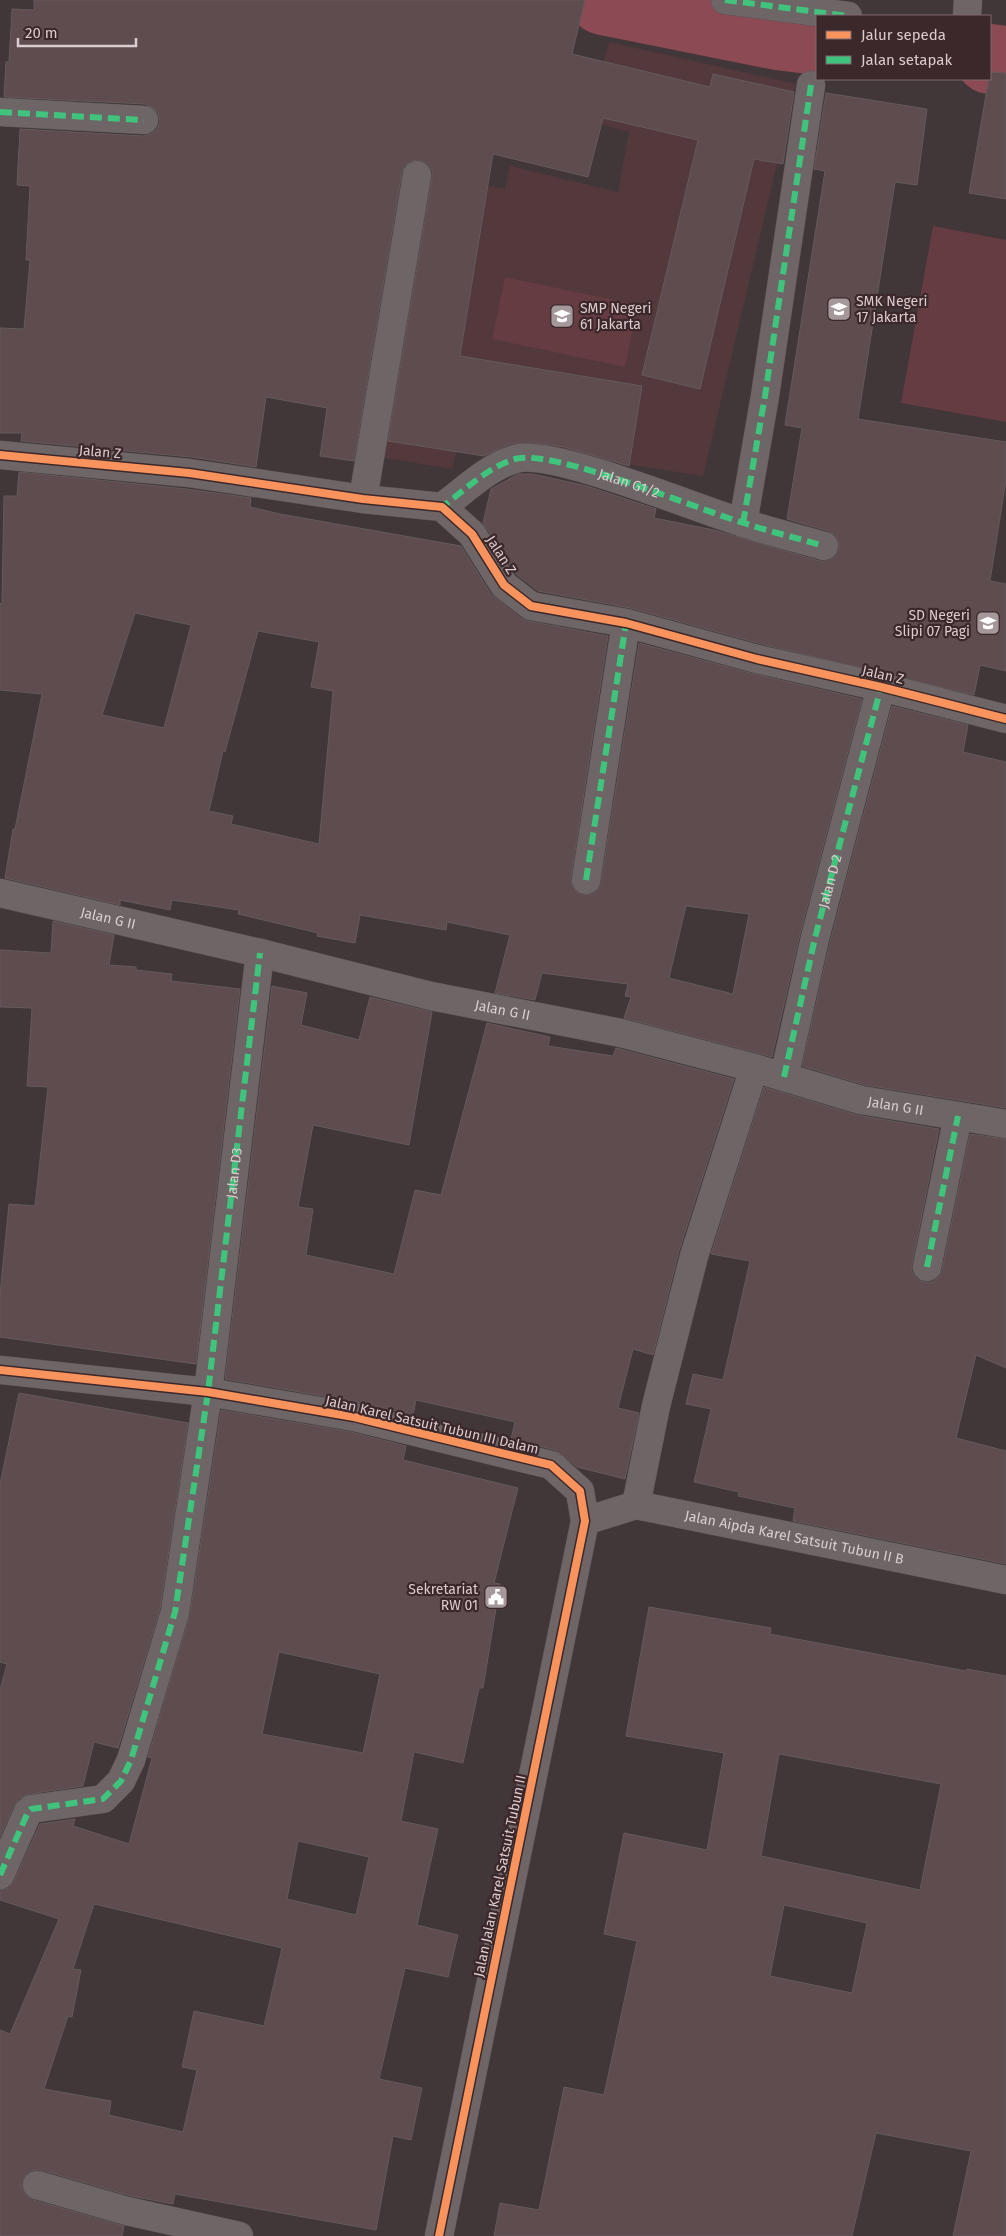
<svg xmlns="http://www.w3.org/2000/svg" width="1006" height="2236" font-family="'Fira Sans',sans-serif">
	<rect width="100%" height="100%" fill="#413638"/>
	<path fill="#53393b" d="M609,42L796,84L703,476L460,439L452,469L361,454L407,171L505,189L510,166L618,192L629,132L588,121Z"/>
	<g fill="#653c42">
		<path d="M933,226L1006,240V422L901,403Z"/>
		<path d="M505,277L638,305L625,367L492,339Z"/>
	</g>
	<g fill="none" stroke-linecap="round" stroke-linejoin="round">
		<g stroke="#8c4a54" stroke-width="70">
			<path d="M603,0L778,35L817,40"/>
			<path d="M990,59L1006,61"/>
		</g>
	</g>
	<g fill="#5e4c4f" stroke="#645a5c" fill-rule="evenodd">
		<path d="M34,0H585L572,54L710,87L713,74L794,92L783,164L754,159L700,389L642,375L698,140L603,118L588,177L493,154L460,356L642,386L629,466L564,447L536,443L510,444L484,456L388,441L432,178V170L427,163L419,160L411,161L405,165L402,172L354,461L320,456L327,408L266,397L256,467L191,457L21,441L22,433H0V328L24,329L30,260H26L30,186L17,185L20,129L143,136L151,134L157,129L160,121L158,113L152,107L145,104L4,97L6,62H9L12,9L34,10Z"/>
		<path d="M990,72L1006,73V199L969,193Z"/>
		<path d="M826,93L927,109L917,185L895,182L858,419L1006,442V480L990,581L1006,584V671L980,665L974,695L761,644L630,608L538,591L516,574L483,523L491,489L518,474H533L587,486L656,509L654,518L714,530L820,561H828L835,557L839,550V543L835,535L828,531L787,519L802,428L785,425L825,171L814,169Z"/>
		<path d="M19,472L187,489L251,498L250,507L280,514L461,546L491,594L521,618L528,621L608,636L571,878L572,886L577,892L583,895L592,894L598,889L601,882L639,643L754,674L862,699L800,934L772,1057L624,1018L631,997L625,996L628,984L542,973L535,1000L495,993L510,935L447,922L446,930L360,915L355,943L317,936L318,933L238,914L239,910L172,900L170,910L120,900V905L5,878L13,829H15L42,694L0,690V603L2,604L4,496H17ZM135,613L191,625L164,728L102,715ZM258,631L319,642L311,687L333,691L319,844L231,824L233,816L209,811L223,751L225,752ZM686,906L749,914L733,994L669,978Z"/>
		<path d="M892,706L968,725L963,752L1006,762V1108L865,1085L802,1066L830,942Z"/>
		<path d="M53,921L114,935L109,965L136,967V970L172,974L171,981L240,989L196,1364L0,1337V1294L9,1204L35,1206L48,1087L27,1086L32,1008L0,1007V950L51,953Z"/>
		<path d="M272,986L307,993L301,1025L359,1040L370,997L432,1012L409,1145L313,1125L298,1207L313,1209L306,1255L394,1274L415,1190L441,1195L487,1023L550,1037L548,1046L613,1056L616,1048L734,1079L679,1251L653,1355L633,1349L618,1408L639,1413L625,1479L577,1467L555,1450L511,1439L515,1422L416,1400L413,1415L357,1402L225,1379Z"/>
		<path d="M764,1087L857,1115L939,1129L912,1264V1272L917,1279L923,1282H932L939,1277L942,1270L970,1134L1006,1139V1368L976,1355L956,1438L1006,1451V1564L793,1521L795,1508L738,1496L739,1492L694,1482L711,1409L686,1404L693,1374L723,1380L750,1261L711,1254Z"/>
		<path d="M19,1393L188,1423L160,1609L118,1748L94,1742L83,1786L29,1794L20,1798L14,1806L0,1837V1690L7,1664L0,1662V1484Z"/>
		<path d="M221,1410L351,1432L406,1446L403,1460L518,1488L494,1583L500,1584L483,1688H479L463,1763L414,1752L401,1821L438,1829L417,1925L458,1935L448,1977L405,1968L379,2079L422,2088L411,2140L393,2136L376,2230L175,2194L173,2204L131,2196L41,2170H34L27,2173L22,2181V2189L26,2196L33,2200L124,2226L122,2236H0V2030L10,2034L59,1919L0,1900V1890L9,1888L14,1881L40,1824L75,1819L73,1826L129,1844L152,1758L148,1757L190,1614ZM279,1652L380,1674L363,1753L262,1734ZM298,1841L369,1857L356,1915L287,1899ZM94,1904L282,1948L264,2026L194,2011L182,2067L197,2070L183,2132L109,2115L111,2101L44,2089L68,2016L72,2017L81,1970L73,1969Z"/>
		<path d="M649,1607L771,1628L770,1634L966,1671L967,1669L1006,1676V2236H953L971,2151L876,2133L852,2236H494L500,2203L539,2210L564,2087L604,2095L637,1941L604,1934L624,1833L707,1850L724,1753L626,1736ZM779,1754L941,1784L920,1890L761,1856ZM784,1905L867,1923L852,1993L770,1976Z"/>
	</g>
	<g fill="none" stroke-linecap="round" stroke-linejoin="round">
		<g stroke="#5e5456" stroke-width="29">
			<g id="minor">
				<path d="M725,0L848,16"/>
				<path d="M967,16L968,0"/>
				<path d="M0,112L144,120"/>
				<path d="M0,455L189,473L363,499L442,507L472,534L504,585L531,606L626,623L757,659L881,687L1006,719"/>
				<path d="M363,499L417,175"/>
				<path d="M442,507C465,490 488,467 515,459C552,448 699,510 744,523C770,532 798,538 824,546"/>
				<path d="M743,523L765,396L811,85"/>
				<path d="M586,880L626,623"/>
				<path id="s1" d="M0,893L260,953L431,996L621,1033L754,1068L861,1100L1006,1124"/>
				<path d="M784,1077L815,938L881,687"/>
				<path d="M927,1267L958,1116"/>
				<path d="M636,1505L656,1406L694,1256L754,1068"/>
				<path id="s2" d="M585,1521L636,1505L1006,1580"/>
				<path id="s3" d="M0,1875L28,1812L31,1809L103,1799L121,1781L131,1760L175,1612L208,1392L260,953"/>
				<path d="M37,2185L127,2211L239,2236"/>
			</g>
		</g>
		<g stroke="#5e5456" stroke-width="29">
			<path id="tertiary" d="M0,1370L208,1392L354,1417L551,1465L580,1491L585,1521L439,2236"/>
		</g>
		<use href="#minor" stroke="#6e6666" stroke-width="28"/>
		<use href="#tertiary" stroke="#6e6666" stroke-width="28"/>
		<g stroke="#40c37c" stroke-width="6" stroke-dasharray="12 6" stroke-linecap="butt">
			<path d="M725,0L848,16"/>
			<path d="M0,112L144,120"/>
			<path id="s4" d="M445,509L442,507C465,490 488,467 515,459C552,448 699,510 744,523C770,532 798,538 824,546"/>
			<path d="M743,523L765,396L811,85"/>
			<path d="M586,880L626,623"/>
			<path id="s5" d="M784,1077L815,938L881,687"/>
			<path d="M927,1267L958,1116"/>
			<path d="M0,1875L28,1812L31,1809L103,1799L121,1781L131,1760L175,1612L208,1392L260,953"/>
		</g>
		<g stroke="#3c272a" stroke-width="11">
			<g id="cycleway">
				<path d="M0,455L189,473L363,499L442,507L472,534L504,585L531,606L626,623L757,659L881,687L1006,719"/>
				<path d="M0,1370L208,1392L354,1417L551,1465L580,1491L585,1521L439,2236"/>
			</g>
		</g>
		<use href="#cycleway" stroke="#f8935d" stroke-width="8"/>
	</g>
	<defs>
		<g id="school-square" transform="scale(1.25)"><rect x="-9" y="-9" width="18" height="18" rx="4" fill="#a5989a" stroke="#3c272a"/><path d="M0-5L7-2L0 1L-7-2ZM-4 1L0 2.5L4 1V4Q0 6-4 4Z" fill="#fff"/></g>
		<g id="civic-square" transform="scale(1.25)"><rect x="-9" y="-9" width="18" height="18" rx="4" fill="#a5989a" stroke="#3c272a"/><path d="M-.6-6.5H3V-4.5H.6V-3L4-1V1h2V6H-6V1h2V-1L-.6-3ZM-1.2 2.5V6h2.4V2.5Z" fill="#fff"/></g>
	</defs>
	<g fill-rule="evenodd">
		<use href="#school-square" x="839" y="309"/>
		<use href="#school-square" x="562" y="316"/>
		<use href="#school-square" x="988" y="623"/>
		<use href="#civic-square" x="496" y="1597"/>
	</g>
	<g text-anchor="middle" dominant-baseline="central" stroke-width="4.5" stroke-linejoin="round" paint-order="stroke">
		<g font-size="14" fill="#dbcdcf" stroke="#3c272a" text-anchor="start">
			<text x="856" y="301">SMK Negeri<tspan x="856" dy="16">17 Jakarta</tspan></text>
			<text x="580" y="308">SMP Negeri<tspan x="580" dy="16">61 Jakarta</tspan></text>
			<text x="970" y="615" text-anchor="end">SD Negeri<tspan x="970" dy="16">Slipi 07 Pagi</tspan></text>
			<text x="478" y="1589" text-anchor="end">Sekretariat<tspan x="478" dy="16">RW 01</tspan></text>
		</g>
		<g font-size="14" fill="#dbcdcf" stroke="#3c272a">
			<text transform="translate(100 452) rotate(5)">Jalan Z</text>
			<text stroke="none"><textPath href="#s4" startOffset="209">Jalan G1/2</textPath></text>
			<text transform="translate(501 555) rotate(57)">Jalan Z</text>
			<text transform="translate(883 675) rotate(13)">Jalan Z</text>
			<text stroke="none"><textPath href="#s5" startOffset="201">Jalan D 2</textPath></text>
			<text stroke="none"><textPath href="#s1" startOffset="111">Jalan G II</textPath></text>
			<text stroke="none"><textPath href="#s1" startOffset="516">Jalan G II</textPath></text>
			<text stroke="none"><textPath href="#s1" startOffset="921">Jalan G II</textPath></text>
			<text stroke="none"><textPath href="#s3" startOffset="792">Jalan D3</textPath></text>
			<text transform="translate(432 1425) rotate(13)">Jalan Karel Satsuit Tubun III Dalam</text>
			<text stroke="none"><textPath href="#s2" startOffset="215">Jalan Aipda Karel Satsuit Tubun II B</textPath></text>
			<text transform="translate(500 1876) rotate(-78)">Jalan Jalan Karel Satsuit Tubun II</text>
		</g>
	</g>
	<rect x="816" y="15" width="175" height="65" fill="#3c272a" stroke="#7c696c"/>
	<rect x="826" y="31" width="25" height="8" fill="#f8935d" stroke="#7c696c"/>
	<text x="861" y="40" font-size="15" fill="#dbcdcf">Jalur sepeda</text>
	<rect x="826" y="56" width="25" height="8" fill="#40c37c" stroke="#7c696c"/>
	<text x="861" y="65" font-size="15" fill="#dbcdcf">Jalan setapak</text>
	<path d="M18 38v8h118v-8" fill="none" stroke="#dbcdcf" stroke-width="2.5"/>
	<text x="25" y="38" font-size="15" fill="#dbcdcf" stroke="#3c272a" stroke-width="4" paint-order="stroke">20 m</text>
</svg>
